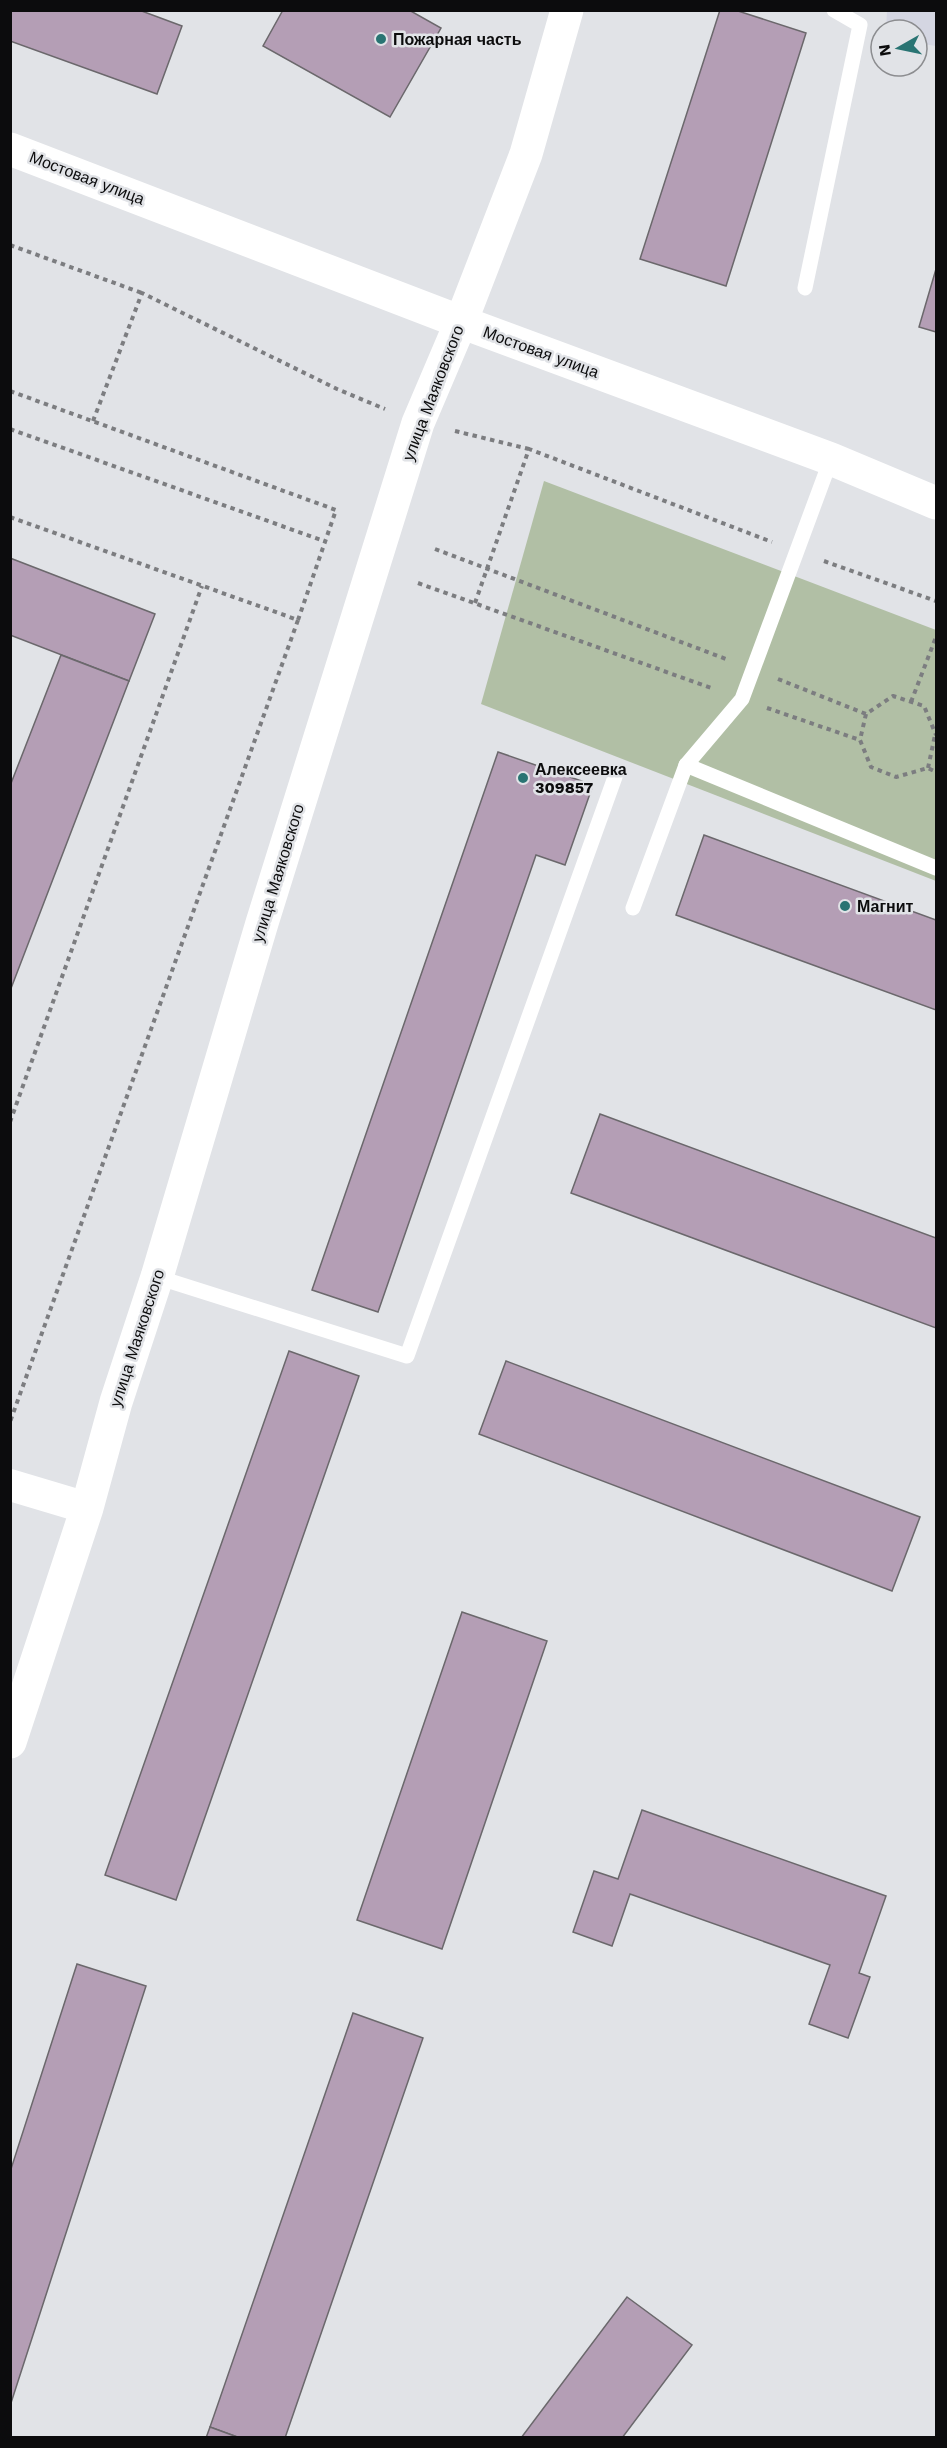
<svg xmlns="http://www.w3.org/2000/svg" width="947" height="2448" font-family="'Work Sans',sans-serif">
	<rect width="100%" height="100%" fill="#e1e3e7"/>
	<path fill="#d4d6e2" d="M887,11H936V46L917,43V30H886Z"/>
	<path fill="#b1bfa5" d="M544,481L936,630V881L481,704Z"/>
	<g fill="#b49eb5" stroke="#6b686c" stroke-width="1.5">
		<path d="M10,10H139L182,26L157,94L10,41Z"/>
		<path d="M283,10H409L441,28L390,117L263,46Z"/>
		<path d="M720,10H735L806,33L726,286L640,259Z"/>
		<path d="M936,269V332L919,327Z"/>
		<path d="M10,558L155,614L129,681L10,635Z"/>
		<path d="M61,655L129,681L10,991V786Z"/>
		<path d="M498,752L593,785L565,865L536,855L378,1312L312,1290Z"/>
		<path d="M704,835L936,920V1010L676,915Z"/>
		<path d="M600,1114L936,1238V1328L571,1193Z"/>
		<path d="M289,1351L359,1376L176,1900L105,1875Z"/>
		<path d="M506,1361L920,1517L892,1591L479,1434Z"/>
		<path d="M462,1612L547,1641L442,1949L357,1920Z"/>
		<path d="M642,1810L886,1896L859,1973L870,1977L848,2038L809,2024L830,1965L630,1894L612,1946L573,1932L594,1871L618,1879Z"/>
		<path d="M77,1964L146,1986L10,2406V2172Z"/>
		<path d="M353,2013L423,2038L285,2438H240L210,2427Z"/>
		<path d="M627,2297L692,2345L622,2438H521Z"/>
		<path d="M210,2427L240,2438H206Z"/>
	</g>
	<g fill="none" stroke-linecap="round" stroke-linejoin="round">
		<g stroke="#7c7d80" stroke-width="4" stroke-dasharray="4.5 4.5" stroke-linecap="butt">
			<path d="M10,245L142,293"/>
			<path d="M10,391L336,510L298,620"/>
			<path d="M93,421L142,293L337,389L385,409"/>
			<path d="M10,429L324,541"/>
			<path d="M455,431L529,449"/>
			<path d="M10,517L298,620L10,1422"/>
			<path d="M435,549L726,659"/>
			<path d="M824,561L936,601"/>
			<path d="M418,583L714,689"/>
			<path d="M475,603L529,449L772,542"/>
			<path d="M778,679L866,714L893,696L924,706L936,735"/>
			<path d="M911,702L936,637"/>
			<path d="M767,708L860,740"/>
			<path d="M866,714L860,740L871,767L896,777L928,768L936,772"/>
			<path d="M928,768L935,735"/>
			<path d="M10,1122L202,586"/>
		</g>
		<g stroke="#fff" stroke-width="15">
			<path d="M805,288L860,25L834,10"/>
			<path d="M686,765L936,868"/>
			<path d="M633,908L686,765L742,699L831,459"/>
			<path d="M157,1277L407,1356L615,777"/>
		</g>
		<path stroke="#fff" stroke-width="32" d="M10,1485L87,1508"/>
		<path stroke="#fff" stroke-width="33" d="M10,1742L87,1508L116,1402L157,1277L262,923L418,423L461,322L831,459L936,503"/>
		<path stroke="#fff" stroke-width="33" d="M10,149L461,322L526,154L567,10"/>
	</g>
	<g fill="#297473" stroke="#e1e3e7" stroke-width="2">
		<circle cx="381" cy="39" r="6"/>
		<circle cx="523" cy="778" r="6"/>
		<circle cx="845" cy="906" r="6"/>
	</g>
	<g text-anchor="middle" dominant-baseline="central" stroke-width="5" stroke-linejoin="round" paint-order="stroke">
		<g font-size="16" font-weight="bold" fill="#0c0c0d" stroke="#e1e3e7" text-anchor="start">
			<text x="393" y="39">Пожарная часть</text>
			<text x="535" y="769">Алексеевка<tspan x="535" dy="18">309857</tspan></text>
			<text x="857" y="906">Магнит</text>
		</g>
		<g font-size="16" fill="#0c0c0d" stroke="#e1e3e7">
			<text transform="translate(87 178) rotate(21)">Мостовая улица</text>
			<text transform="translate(541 352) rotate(20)">Мостовая улица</text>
			<text transform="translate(433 393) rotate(-69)">улица Маяковского</text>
			<text transform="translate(278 873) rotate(-73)">улица Маяковского</text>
			<text transform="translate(137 1338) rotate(-72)">улица Маяковского</text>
		</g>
	</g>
	<rect width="947" height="2448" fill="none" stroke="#0c0c0d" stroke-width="24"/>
	<g transform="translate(899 48) rotate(261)"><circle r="28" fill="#e1e3e7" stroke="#8c8d90" stroke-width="1.5"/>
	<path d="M0-4.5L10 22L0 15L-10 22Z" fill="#297473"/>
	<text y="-9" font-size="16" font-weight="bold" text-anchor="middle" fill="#0c0c0d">N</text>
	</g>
</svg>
